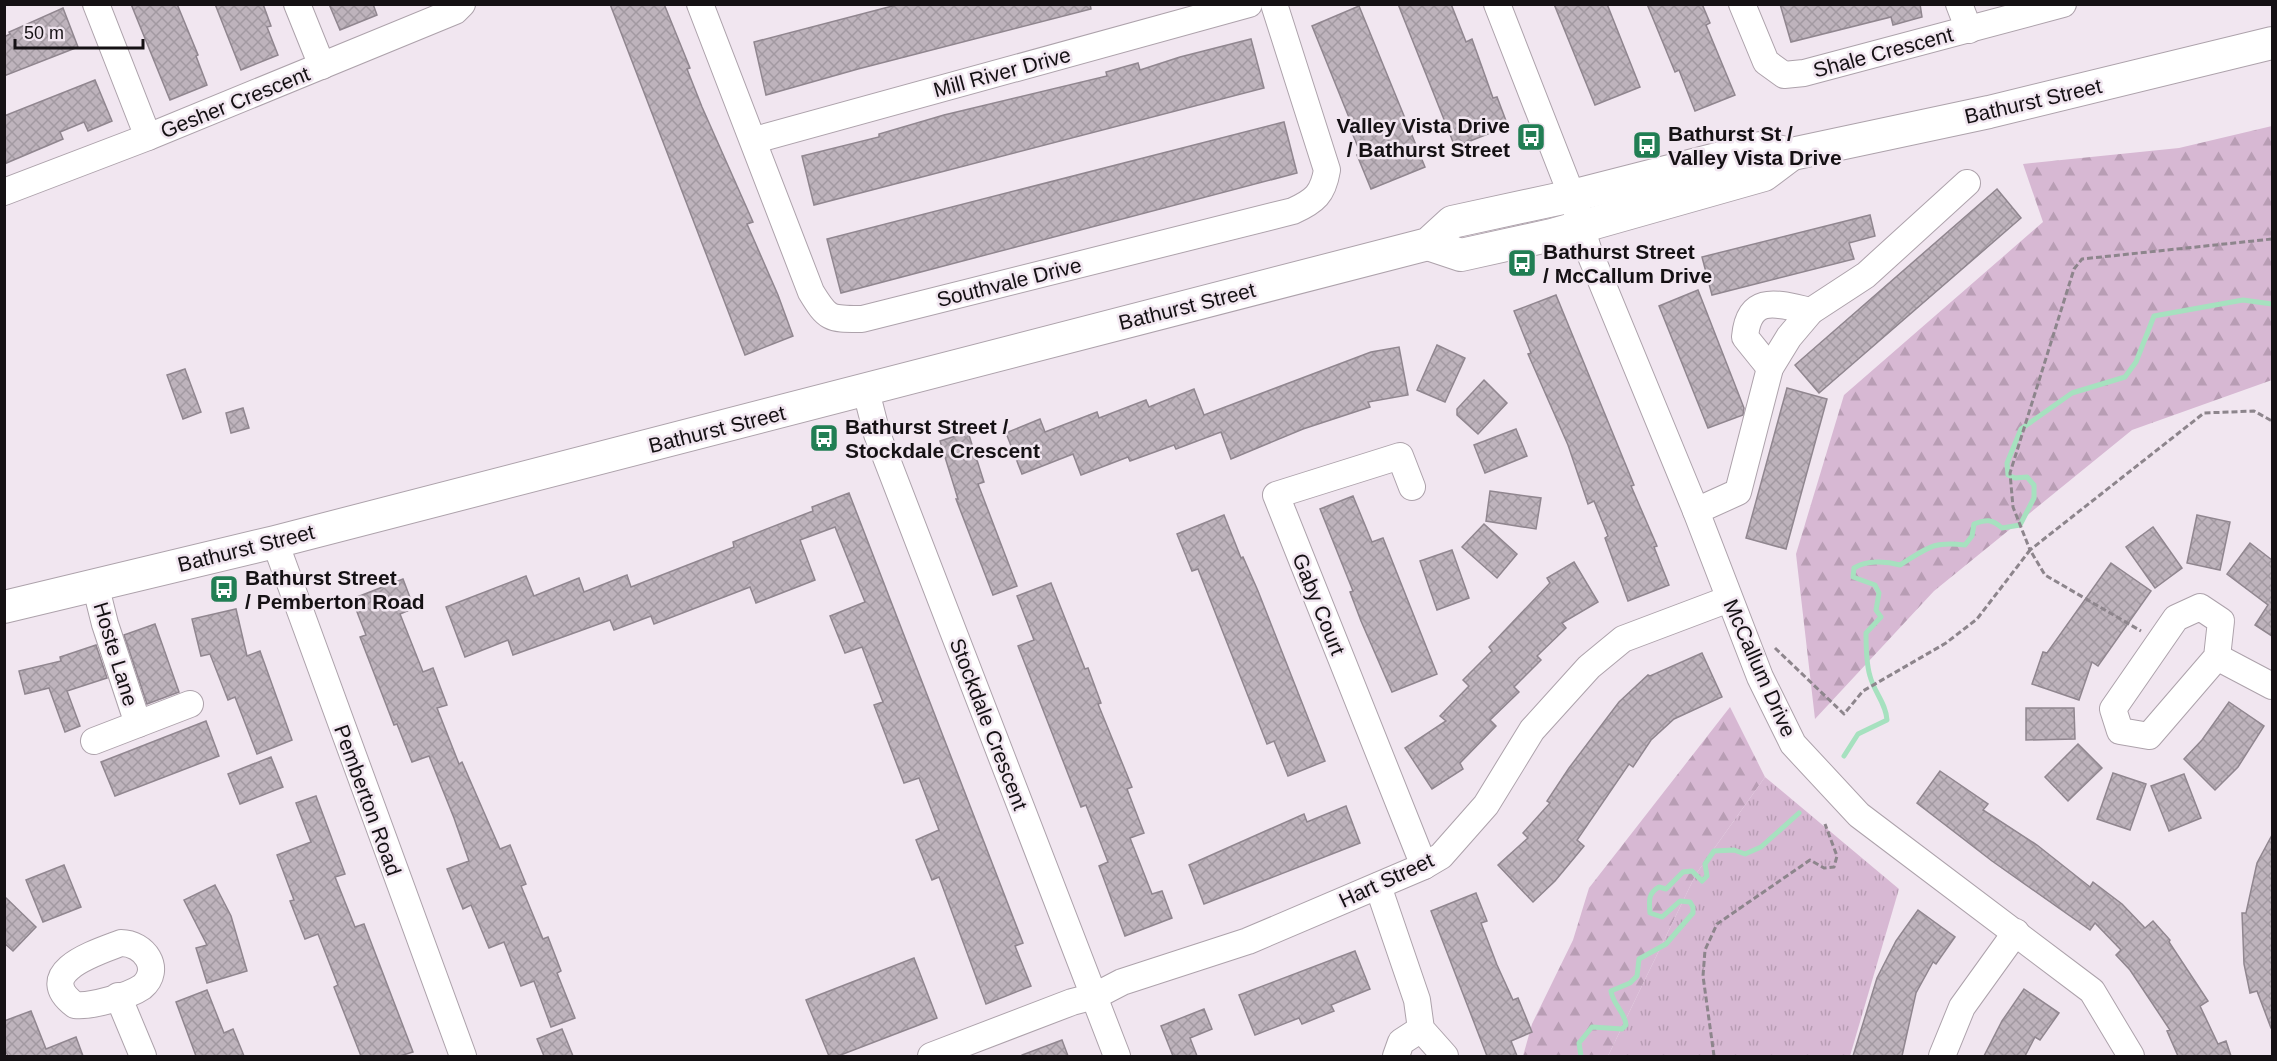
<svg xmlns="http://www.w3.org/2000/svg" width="2277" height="1061" font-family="Helvetica,sans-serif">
	<defs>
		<pattern id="forest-firs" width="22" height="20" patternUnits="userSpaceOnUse" patternTransform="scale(1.5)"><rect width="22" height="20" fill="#d7b8d3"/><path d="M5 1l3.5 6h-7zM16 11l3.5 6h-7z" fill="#b89db4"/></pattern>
		<pattern id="park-tufts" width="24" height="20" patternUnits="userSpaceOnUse" patternTransform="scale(1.5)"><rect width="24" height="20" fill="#d7b8d3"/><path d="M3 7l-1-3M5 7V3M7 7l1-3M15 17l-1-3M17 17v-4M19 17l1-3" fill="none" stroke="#b89db4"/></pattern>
		<pattern id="building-cross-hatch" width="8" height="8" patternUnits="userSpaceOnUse" patternTransform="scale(1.5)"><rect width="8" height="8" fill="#beb3bc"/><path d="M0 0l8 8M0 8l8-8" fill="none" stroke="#a299a1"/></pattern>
	</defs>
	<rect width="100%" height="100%" fill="#f1e6f0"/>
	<g fill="url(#forest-firs)">
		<path d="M2272,126V380L2132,430L1934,591L1815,719L1796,554L1844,395L2043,222L2023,164L2179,148Z"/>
		<path d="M1730,707L1765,777L1696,874L1608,1056H1523L1532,1024L1573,940L1589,888Z"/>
	</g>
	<path fill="url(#park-tufts)" d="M1765,777L1899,889L1850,1056H1608L1696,874Z"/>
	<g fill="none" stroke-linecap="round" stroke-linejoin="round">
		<g stroke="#a6e1bf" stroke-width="5">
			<path d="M1844,756L1858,734L1887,720C1886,703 1874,692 1870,676C1866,663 1866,647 1866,633L1881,617L1876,610L1879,593L1875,585L1853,577L1854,568C1867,560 1886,561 1900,565C1928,548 1932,541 1965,545L1972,536L1974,524C1986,519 1992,519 2002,528L2020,525L2034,498V485L2027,477L2015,478L2008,475L2007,463L2021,429L2072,393L2125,377L2136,362L2154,316L2243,300L2272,304"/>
			<path d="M1581,1056L1579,1043L1592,1027L1622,1029L1626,1025C1625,1012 1613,1005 1611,991L1630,983L1637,976L1639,959L1666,944L1693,913V907L1690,902L1680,901L1662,917L1650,913C1649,901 1648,893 1659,887L1666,889L1683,872L1692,871L1702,881L1707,876L1705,864L1714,851L1734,850L1745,854L1761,847L1799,813"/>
		</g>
	</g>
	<g fill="url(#building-cross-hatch)" stroke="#90868f" stroke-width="1.5">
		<path d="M131,4H177L198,55L196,56L207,85L170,100Z"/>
		<path d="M215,4H263L271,26L267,27L278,55L241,70Z"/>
		<path d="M329,4H373L377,15L340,30Z"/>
		<path d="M610,4H664L690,68L687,69L702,107L753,222L747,224L778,295L793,336L745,355Z"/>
		<path d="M900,4H1090L1091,9L858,69L766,95L754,42Z"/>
		<path d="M1398,4H1451L1466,42L1472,39L1493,98L1497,97L1508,126L1455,147Z"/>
		<path d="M1554,4H1607L1640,87L1595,105Z"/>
		<path d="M1647,4H1702L1710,23L1706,25L1735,95L1695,111L1679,70L1675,72Z"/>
		<path d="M1780,4H1920L1922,17L1893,25L1891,17L1791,42Z"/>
		<path d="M1359,6L1425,167L1371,189L1357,155L1361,154L1347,121L1350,120L1312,26Z"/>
		<path d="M63,8L78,47L4,76V37L10,34L9,32Z"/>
		<path d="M1251,39L1264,88L814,205L802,156L879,137V134L944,115L1107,76L1106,72L1138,63L1140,70L1180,57Z"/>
		<path d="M95,80L112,121L88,131L84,122L60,132L63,139L4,164V116Z"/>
		<path d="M1284,122L1297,173L841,293L827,239Z"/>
		<path d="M1997,189L2021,218L1819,393L1795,365Z"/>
		<path d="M1870,215L1875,236L1849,243L1854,259L1712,295L1702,257Z"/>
		<path d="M1698,290L1744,408L1743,415L1708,428L1659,306Z"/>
		<path d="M1556,295L1634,485L1631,486L1657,546L1654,547L1669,585L1628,601L1605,538L1608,536L1594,501L1588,504L1568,445L1528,354L1531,353L1514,311Z"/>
		<path d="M1437,345L1465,358L1445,402L1417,390Z"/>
		<path d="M1399,347L1408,395L1368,402L1370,407L1303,429L1231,459L1221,432L1176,449L1174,445L1130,461L1128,457L1081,475L1073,454L1022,474L1006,433L1040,419L1045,432L1097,412L1099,418L1146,400L1149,407L1194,389L1204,415L1371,352Z"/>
		<path d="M185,369L201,412L183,419L167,375Z"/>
		<path d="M1484,380L1507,403L1478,434L1457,415V409Z"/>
		<path d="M1787,388L1827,399L1786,549L1746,538Z"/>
		<path d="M243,408L249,428L231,433L226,413Z"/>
		<path d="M1516,429L1527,456L1485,473L1474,445Z"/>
		<path d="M968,432L984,482L978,484L1017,586L993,595L956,499H958L940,441Z"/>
		<path d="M1490,491L1541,498L1536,529L1486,521Z"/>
		<path d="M849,493L1023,943L1015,946L1031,986L986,1004L939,877L932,880L916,840L939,830L919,778L904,783L874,705L883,702L862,647L845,653L830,616L865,602L835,527L800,540L815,580L756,603L750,587L654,624L651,616L614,630L610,620L513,655L508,640L465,657L446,607L526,576L534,596L579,578L584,592L627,575L631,587L734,547L733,542L813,511L812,507Z"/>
		<path d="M1353,496L1372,542L1383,538L1437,674L1392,692L1361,621L1350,592L1353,591L1320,509Z"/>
		<path d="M1224,515L1241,558L1243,557L1258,591L1325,761L1288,776L1274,741L1267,744L1198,569L1192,571L1177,534Z"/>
		<path d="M2197,515L2230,522L2220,570L2187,563Z"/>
		<path d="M1484,524L1517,554L1497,578L1462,547Z"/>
		<path d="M2153,527L2182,568L2155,588L2126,547Z"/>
		<path d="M2250,543L2272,560V636L2255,625L2268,605L2227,574Z"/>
		<path d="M1452,550L1469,598L1437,610L1420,561Z"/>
		<path d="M1574,562L1598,602L1562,623L1566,628L1537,656L1541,660L1514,687L1519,692L1490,720L1496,726L1460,763L1463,769L1432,789L1405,748L1446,721L1440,716L1469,686L1463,680L1492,651L1489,647L1550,583L1547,578Z"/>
		<path d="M2111,563L2151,591L2098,666L2092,662L2079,700L2032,684L2043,652L2047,653Z"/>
		<path d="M403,579L414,608L400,614L423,672L433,668L447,705L437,708L459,764L462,762L500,849L510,845L526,884L521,886L543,939L548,937L561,971L557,973L575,1018L551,1027L534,981L521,986L504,942L489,948L471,905L463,909L447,869L469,861L454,818L429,756L412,762L397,724L394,725L360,637L366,635L352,599Z"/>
		<path d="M1051,583L1085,669L1088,668L1101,703L1098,704L1132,787L1127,789L1144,833L1130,838L1152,894L1162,891L1172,918L1125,936L1099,866L1108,862L1086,805L1081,807L1018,646L1034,640L1017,596Z"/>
		<path d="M236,609L247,656L260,651L292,740L257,754L235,697L228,700L210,654L201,656L192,619Z"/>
		<path d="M155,624L179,692L147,704L124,635Z"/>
		<path d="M96,645L107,678L67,691L80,726L65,732L49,688L25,694L19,671L61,661L60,657Z"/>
		<path d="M1702,653L1722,697L1674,719L1651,740L1633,767L1629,764L1577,840L1584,846L1555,881L1533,902L1498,865L1528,838L1523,833L1550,803L1547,801L1569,768L1619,702L1648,675L1650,676Z"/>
		<path d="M2229,702L2264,726L2238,767L2215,790L2184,759L2202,740Z"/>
		<path d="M2026,708H2074L2075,739L2026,740Z"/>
		<path d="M206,721L219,756L115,796L101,762Z"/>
		<path d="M2078,744L2102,768L2068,801L2045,777Z"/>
		<path d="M271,757L283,787L240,804L228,774Z"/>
		<path d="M1940,771L1988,804L1983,810L2037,845L2090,887L2093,882L2122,904L2145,928L2153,921L2170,940L2169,942L2208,1001L2200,1006L2218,1044L2226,1041L2231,1056H2178L2167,1031L2170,1030L2130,970L2116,955L2121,950L2095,923L2090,930L1992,861L1917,803Z"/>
		<path d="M2113,773L2146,784L2130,830L2097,819Z"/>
		<path d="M2184,774L2201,818L2169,831L2151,786Z"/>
		<path d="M316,796L345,874L335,877L355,927L364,924L413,1052L400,1056H361L334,987L338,985L318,934L305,939L290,901L294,900L277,855L311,842L296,803Z"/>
		<path d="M1346,806L1360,843L1204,904L1189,865L1304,814L1307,822Z"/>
		<path d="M2272,835V1028H2271L2257,991L2250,993L2244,964L2242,913H2246L2257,863Z"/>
		<path d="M64,865L81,907L43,922L26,880Z"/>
		<path d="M215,885L231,916L247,971L207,983L196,948L207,945L184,900Z"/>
		<path d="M1476,893L1487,921L1481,923L1497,965L1513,1000L1518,998L1532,1032L1511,1041L1517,1056H1487L1431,911Z"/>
		<path d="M4,896L36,927L13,951L4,943Z"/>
		<path d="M1918,910L1955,937L1936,964L1933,962L1916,993L1902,1056H1853L1877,978L1896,941Z"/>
		<path d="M1355,951L1370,989L1331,1005L1334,1011L1302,1024L1299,1018L1255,1035L1239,995Z"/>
		<path d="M914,958L937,1018L838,1056H829L806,1000Z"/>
		<path d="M2024,989L2059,1013L2040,1040L2035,1037L2025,1056H1984L2002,1021Z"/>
		<path d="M207,990L224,1033L233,1029L244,1056H196L176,1002Z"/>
		<path d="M1204,1009L1212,1029L1190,1038L1197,1056H1173L1161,1026Z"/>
		<path d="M31,1011L46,1049L76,1037L83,1056H8L4,1048V1021Z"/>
		<path d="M562,1029L573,1056H544L537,1039Z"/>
		<path d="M1062,1040L1068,1056H1022V1055Z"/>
	</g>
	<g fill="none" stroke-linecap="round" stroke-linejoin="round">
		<g stroke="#ada2ab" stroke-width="28">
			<g id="minor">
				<path d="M96,4L148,137"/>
				<path d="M297,4L322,66"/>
				<path d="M700,4L811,292C828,320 830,319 862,319L1293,211C1315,201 1323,194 1327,170L1274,4"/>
				<path d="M1497,4L1572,196L1588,249L1696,511L1760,677L1793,744L1859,815L2092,991L2131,1056"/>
				<path d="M1742,4L1766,62L1784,75L1804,73L2063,4"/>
				<path d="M1959,4L1969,30"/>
				<path d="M755,140L1249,4"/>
				<path d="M4,192L148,137L455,11L462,4"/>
				<path d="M1770,368L1745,337C1749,293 1778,304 1811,311"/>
				<path d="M866,391L877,434L1117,1056"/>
				<path d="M1412,487L1400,456L1276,495L1424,866"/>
				<path d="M1696,511L1738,492L1770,368L1789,337L1811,311L1866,275L1967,183"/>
				<path d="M275,542L463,1056"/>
				<path d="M95,584L105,624L138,724"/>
				<path d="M2200,607L2221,621L2217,657L2149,736L2120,731L2113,709L2176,618Z"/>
				<path d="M2217,657L2272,686"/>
				<path d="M94,741L190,704"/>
				<path d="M1378,886L1417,1000L1421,1029L1445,1056"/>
				<path d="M121,943C144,943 163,969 142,987C129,996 90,1007 75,1005C31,972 98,952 121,943Z"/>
				<path d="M118,996L143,1056"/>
				<path d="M931,1056L1072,1002L1095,996L1122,982L1248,941L1424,866L1441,856L1486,805L1532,730L1589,667L1623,639L1729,599"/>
				<path d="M1396,1056L1401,1042L1421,1029"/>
				<path d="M1942,1056L1962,1007L2016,932"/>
			</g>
		</g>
		<g stroke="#ada2ab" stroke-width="34">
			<g id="major">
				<path d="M1428,244L1461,255L1552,235L1764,175L1792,154"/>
				<path d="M4,607L275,542L1428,244L1452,222L1572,196L1760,148L1792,154L1989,112L2272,43"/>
			</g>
		</g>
		<g stroke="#8d858c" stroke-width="3" stroke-dasharray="6 3" stroke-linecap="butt">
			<path d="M2272,239L2082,259L2074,269L2010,473L2013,507L2030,550L2204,413L2254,411L2272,421"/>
			<path d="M1775,648L1844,714L1863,691L1946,643L1977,619L2030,550L2045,575L2141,631"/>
			<path d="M1714,1056L1703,976L1705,950L1717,924L1810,860L1824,868L1834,867L1837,856L1825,824"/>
		</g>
		<use href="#minor" stroke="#fff" stroke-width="26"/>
		<use href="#major" stroke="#fff" stroke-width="32"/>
	</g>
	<defs>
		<g id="bus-square" transform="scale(1.5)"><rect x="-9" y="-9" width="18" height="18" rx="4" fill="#217e54" stroke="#f1e6f0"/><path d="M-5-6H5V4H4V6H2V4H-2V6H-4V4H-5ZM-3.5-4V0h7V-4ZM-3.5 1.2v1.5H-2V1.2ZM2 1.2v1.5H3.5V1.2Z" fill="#fff"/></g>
	</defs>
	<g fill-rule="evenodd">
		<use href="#bus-square" x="1531" y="137"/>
		<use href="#bus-square" x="1647" y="145"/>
		<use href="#bus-square" x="1522" y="263"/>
		<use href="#bus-square" x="824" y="438"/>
		<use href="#bus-square" x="224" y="589"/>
	</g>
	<g text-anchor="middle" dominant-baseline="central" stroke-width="5" stroke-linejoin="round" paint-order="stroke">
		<g font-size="21" fill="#151114" stroke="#f1e6f0">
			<text transform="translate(1883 52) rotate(-15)">Shale Crescent</text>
			<text transform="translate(1002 72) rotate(-15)">Mill River Drive</text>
			<text transform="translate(2033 101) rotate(-13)">Bathurst Street</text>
			<text transform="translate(235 102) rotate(-22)">Gesher Crescent</text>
			<text transform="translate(1009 282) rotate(-14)">Southvale Drive</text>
			<text transform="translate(1187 306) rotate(-14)">Bathurst Street</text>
			<text transform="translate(717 429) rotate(-14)">Bathurst Street</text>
			<text transform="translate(246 548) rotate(-14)">Bathurst Street</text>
			<text transform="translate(1319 604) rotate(68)">Gaby Court</text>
			<text transform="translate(116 654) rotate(73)">Hoste Lane</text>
			<text transform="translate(1760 668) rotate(66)">McCallum Drive</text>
			<text transform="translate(989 724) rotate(69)">Stockdale Crescent</text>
			<text transform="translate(368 800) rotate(70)">Pemberton Road</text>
			<text transform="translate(1386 880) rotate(-25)">Hart Street</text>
		</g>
		<g font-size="21" font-weight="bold" fill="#151114" stroke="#f1e6f0" text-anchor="start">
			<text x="1510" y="125" text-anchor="end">Valley Vista Drive<tspan x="1510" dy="24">/ Bathurst Street</tspan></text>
			<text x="1668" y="133">Bathurst St /<tspan x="1668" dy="24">Valley Vista Drive</tspan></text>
			<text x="1543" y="251">Bathurst Street<tspan x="1543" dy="24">/ McCallum Drive</tspan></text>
			<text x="845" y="426">Bathurst Street /<tspan x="845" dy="24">Stockdale Crescent</tspan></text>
			<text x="245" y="577">Bathurst Street<tspan x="245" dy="24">/ Pemberton Road</tspan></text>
		</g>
	</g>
	<rect width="2277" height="1061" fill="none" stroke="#151114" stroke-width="12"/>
	<path d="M15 39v9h128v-9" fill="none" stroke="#151114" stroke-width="3"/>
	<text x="24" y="39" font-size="18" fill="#151114" stroke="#f1e6f0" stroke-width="4.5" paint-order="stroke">50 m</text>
</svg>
